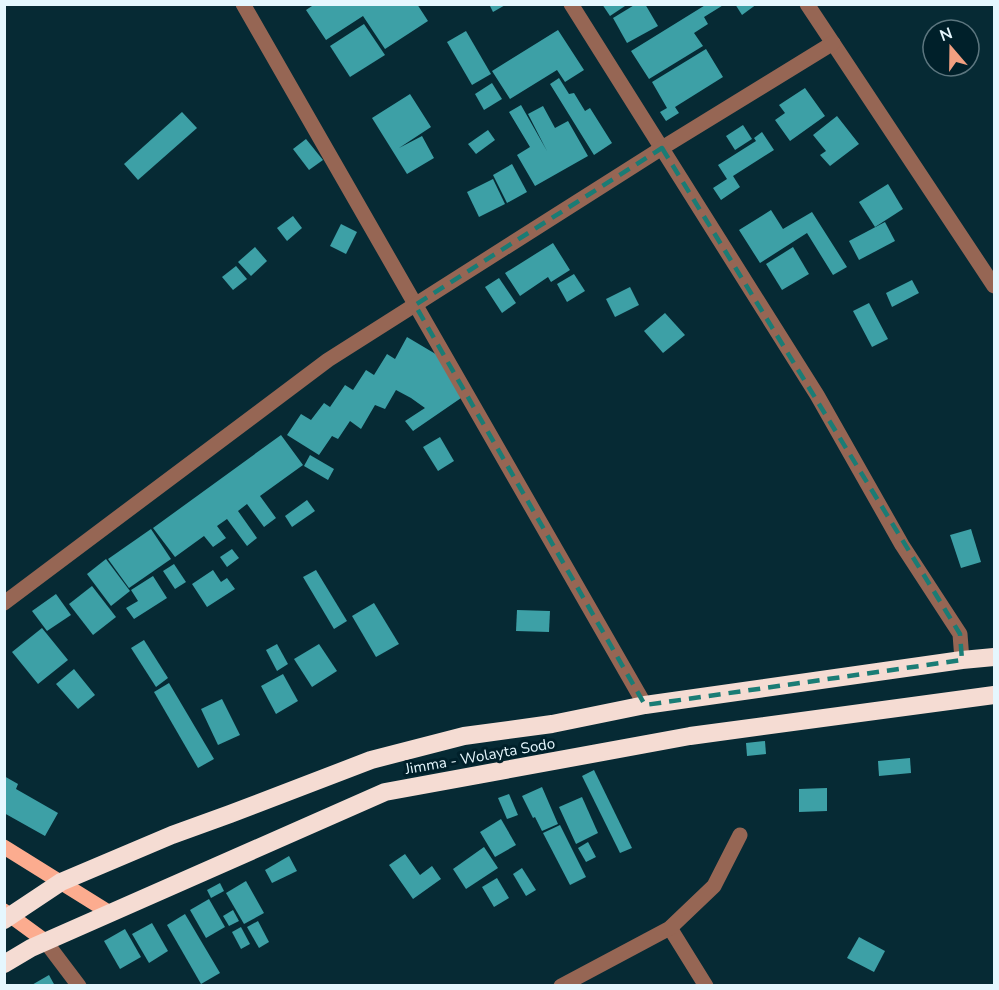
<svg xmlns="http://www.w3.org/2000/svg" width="999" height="990" font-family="'Nunito Sans',sans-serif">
	<rect width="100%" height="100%" fill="#062a34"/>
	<g fill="#3da0a6">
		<path d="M315,4H417L428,21L385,49L363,16L326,40L306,10Z"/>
		<path d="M489,4H507L493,12Z"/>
		<path d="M602,4H628L610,16Z"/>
		<path d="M636,4H645L658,26L627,43L613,18Z"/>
		<path d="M707,4H725L704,17L708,24L694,33L703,46L649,79L631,51Z"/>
		<path d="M735,4H757L742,15Z"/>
		<path d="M364,24L385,55L350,77L330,46Z"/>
		<path d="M558,30L584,70L565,82L557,70L510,99L492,71Z"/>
		<path d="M466,31L491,74L472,85L447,42Z"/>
		<path d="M706,49L723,77L675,107L679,113L666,121L660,112L667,108L652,82Z"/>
		<path d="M559,78L569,94L574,93L585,111L590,108L612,143L594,155L550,84Z"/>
		<path d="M492,83L502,99L484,110L475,94Z"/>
		<path d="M805,88L825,116L790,141L775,120L785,113L779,105Z"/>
		<path d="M410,94L431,127L399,148L422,136L434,158L407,174L372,118Z"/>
		<path d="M521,105L547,151L528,114L543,106L555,128L568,121L588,156L535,186L517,155L530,147L509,112Z"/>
		<path d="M182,112L197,128L138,180L124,164Z"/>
		<path d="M837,116L859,144L830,166L820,155L826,151L813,135Z"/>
		<path d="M743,125L752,139L735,150L726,136Z"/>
		<path d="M488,130L495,140L476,154L468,144Z"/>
		<path d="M762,132L774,150L733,176L740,187L721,200L713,188L727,179L718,165L756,141L754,138Z"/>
		<path d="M306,139L323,160L309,170L293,149Z"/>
		<path d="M512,164L527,192L507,203L493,175Z"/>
		<path d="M493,179L505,204L479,217L467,192Z"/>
		<path d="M888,184L903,209L875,227L859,202Z"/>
		<path d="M771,210L783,229L812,212L847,267L833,275L807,233L760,263L739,230Z"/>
		<path d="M293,216L302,228L287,241L277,228Z"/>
		<path d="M885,222L895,241L859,260L849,241Z"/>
		<path d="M341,224L357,232L346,254L330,246Z"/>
		<path d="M553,243L570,270L551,282L548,277L520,296L505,273Z"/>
		<path d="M255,247L267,261L251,276L238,262Z"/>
		<path d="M793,247L809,274L782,290L766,264Z"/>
		<path d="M236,266L247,279L233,290L222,277Z"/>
		<path d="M574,274L585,291L567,302L557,284Z"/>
		<path d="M499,278L516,303L502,313L485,287Z"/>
		<path d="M912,280L919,293L892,307L886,293Z"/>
		<path d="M630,287L639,305L615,317L606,299Z"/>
		<path d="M869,303L888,339L872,347L853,311Z"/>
		<path d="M665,313L685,335L663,353L644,331Z"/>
		<path d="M407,337L439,356L464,396L413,431L405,421L425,408L411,398L396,390L385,409L375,405L361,429L350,421L338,439L332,436L319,455L287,435L301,414L311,420L324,403L330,407L345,385L353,390L366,370L374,375L387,354L395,359Z"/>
		<path d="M281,435L303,465L260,496L276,518L264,527L247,504L238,511L257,538L247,546L227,519L217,526L226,538L213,547L204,536L175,557L153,528Z"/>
		<path d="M440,437L454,461L438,471L423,447Z"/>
		<path d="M310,455L334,469L328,480L304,466Z"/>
		<path d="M307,500L315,511L292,527L285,516Z"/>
		<path d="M151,529L171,559L129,588L108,559Z"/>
		<path d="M971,529L981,562L961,568L950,535Z"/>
		<path d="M232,549L239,558L227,567L220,557Z"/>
		<path d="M106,559L130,591L111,606L87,574Z"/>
		<path d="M174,564L186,582L175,589L163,571Z"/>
		<path d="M213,570L221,582L227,578L235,589L207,607L192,584Z"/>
		<path d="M316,570L347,621L334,629L303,577Z"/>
		<path d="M153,576L167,598L134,619L126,608L138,601L131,590Z"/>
		<path d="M92,586L116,617L93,635L69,604Z"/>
		<path d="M56,594L71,615L47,631L32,611Z"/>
		<path d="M374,603L399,644L376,657L352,616Z"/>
		<path d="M517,610L550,611L549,632L516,631Z"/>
		<path d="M42,628L68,660L38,684L12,652Z"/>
		<path d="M144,640L168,678L156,687L131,648Z"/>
		<path d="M277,644L288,664L277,671L266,650Z"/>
		<path d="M319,644L337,671L312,687L294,659Z"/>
		<path d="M74,669L95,695L78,709L56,684Z"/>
		<path d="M283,674L298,701L276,714L261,686Z"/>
		<path d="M169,683L214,759L198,768L154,692Z"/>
		<path d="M222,699L240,735L218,745L201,709Z"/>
		<path d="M765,741L766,754L747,756L746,743Z"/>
		<path d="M910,758L911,773L879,776L878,761Z"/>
		<path d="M594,770L632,848L620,853L582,776Z"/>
		<path d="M4,776L18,784L16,789L58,813L45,836L4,813Z"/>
		<path d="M542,787L558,824L542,831L535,817L533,818L522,796Z"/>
		<path d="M827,788V811L799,812V789Z"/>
		<path d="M509,794L518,815L507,819L498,798Z"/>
		<path d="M582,797L598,833L576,844L559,807Z"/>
		<path d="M501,819L516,845L495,857L480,832Z"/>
		<path d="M560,825L586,877L570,885L543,833Z"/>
		<path d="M588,842L596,857L586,862L578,848Z"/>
		<path d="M484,847L498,868L466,889L453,869Z"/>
		<path d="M405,854L420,875L432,866L441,879L413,899L389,865Z"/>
		<path d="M289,856L297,871L272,883L265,870Z"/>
		<path d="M522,868L536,890L526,896L513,874Z"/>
		<path d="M497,878L509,898L494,907L482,887Z"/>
		<path d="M246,881L264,913L244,924L226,893Z"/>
		<path d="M220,883L224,891L211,898L207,890Z"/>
		<path d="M209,899L225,927L206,938L190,910Z"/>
		<path d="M233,910L239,921L229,926L223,916Z"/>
		<path d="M185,914L220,973L201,984L167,925Z"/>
		<path d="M258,921L269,942L259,948L247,927Z"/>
		<path d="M152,923L168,951L149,963L132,934Z"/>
		<path d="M241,927L250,944L241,949L232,932Z"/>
		<path d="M125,929L141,957L120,969L104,941Z"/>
		<path d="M859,937L885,951L874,972L847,958Z"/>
		<path d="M49,975L55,986H30Z"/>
	</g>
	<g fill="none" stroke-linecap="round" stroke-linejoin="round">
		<g stroke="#966654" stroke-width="15">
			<path d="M243,4L645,705"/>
			<path d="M571,4L817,395L902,545L960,634L962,660"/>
			<path d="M807,4L994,286"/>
			<path d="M4,603L328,360L662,148L833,43"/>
			<path d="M670,928L706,986"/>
			<path d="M45,941L79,986"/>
			<path d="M561,986L670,928L714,886L740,835"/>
		</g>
		<g stroke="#fcac8f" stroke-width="15">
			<path d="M4,847L110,913"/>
			<path d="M4,911L45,941"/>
		</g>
		<g stroke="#f5dcd3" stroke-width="18">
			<path d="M4,920L61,882L172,835L230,814L371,760L464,736L552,724L645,705L962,660L994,657"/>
			<path d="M4,964L31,948L385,792L690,736L994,695"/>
		</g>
	</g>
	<path fill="none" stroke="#1a7c75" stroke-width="4.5" stroke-dasharray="12 8" stroke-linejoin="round" d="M662,148L960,634L962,660L645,705L415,305Z"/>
	<g text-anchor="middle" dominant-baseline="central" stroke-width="6" stroke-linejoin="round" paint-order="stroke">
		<g font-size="15" fill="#e5f7fe" stroke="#00202a">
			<text transform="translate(480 756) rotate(-10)">Jimma - Wolayta Sodo</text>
		</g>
	</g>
	<rect width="999" height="990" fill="none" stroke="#e5f7fe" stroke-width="12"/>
	<g transform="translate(951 48) rotate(340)"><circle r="28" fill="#00202a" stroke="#5c767f" stroke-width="1.5"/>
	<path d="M0-4.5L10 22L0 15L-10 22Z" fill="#f2a081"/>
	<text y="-9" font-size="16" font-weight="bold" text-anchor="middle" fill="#e5f7fe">N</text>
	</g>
</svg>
